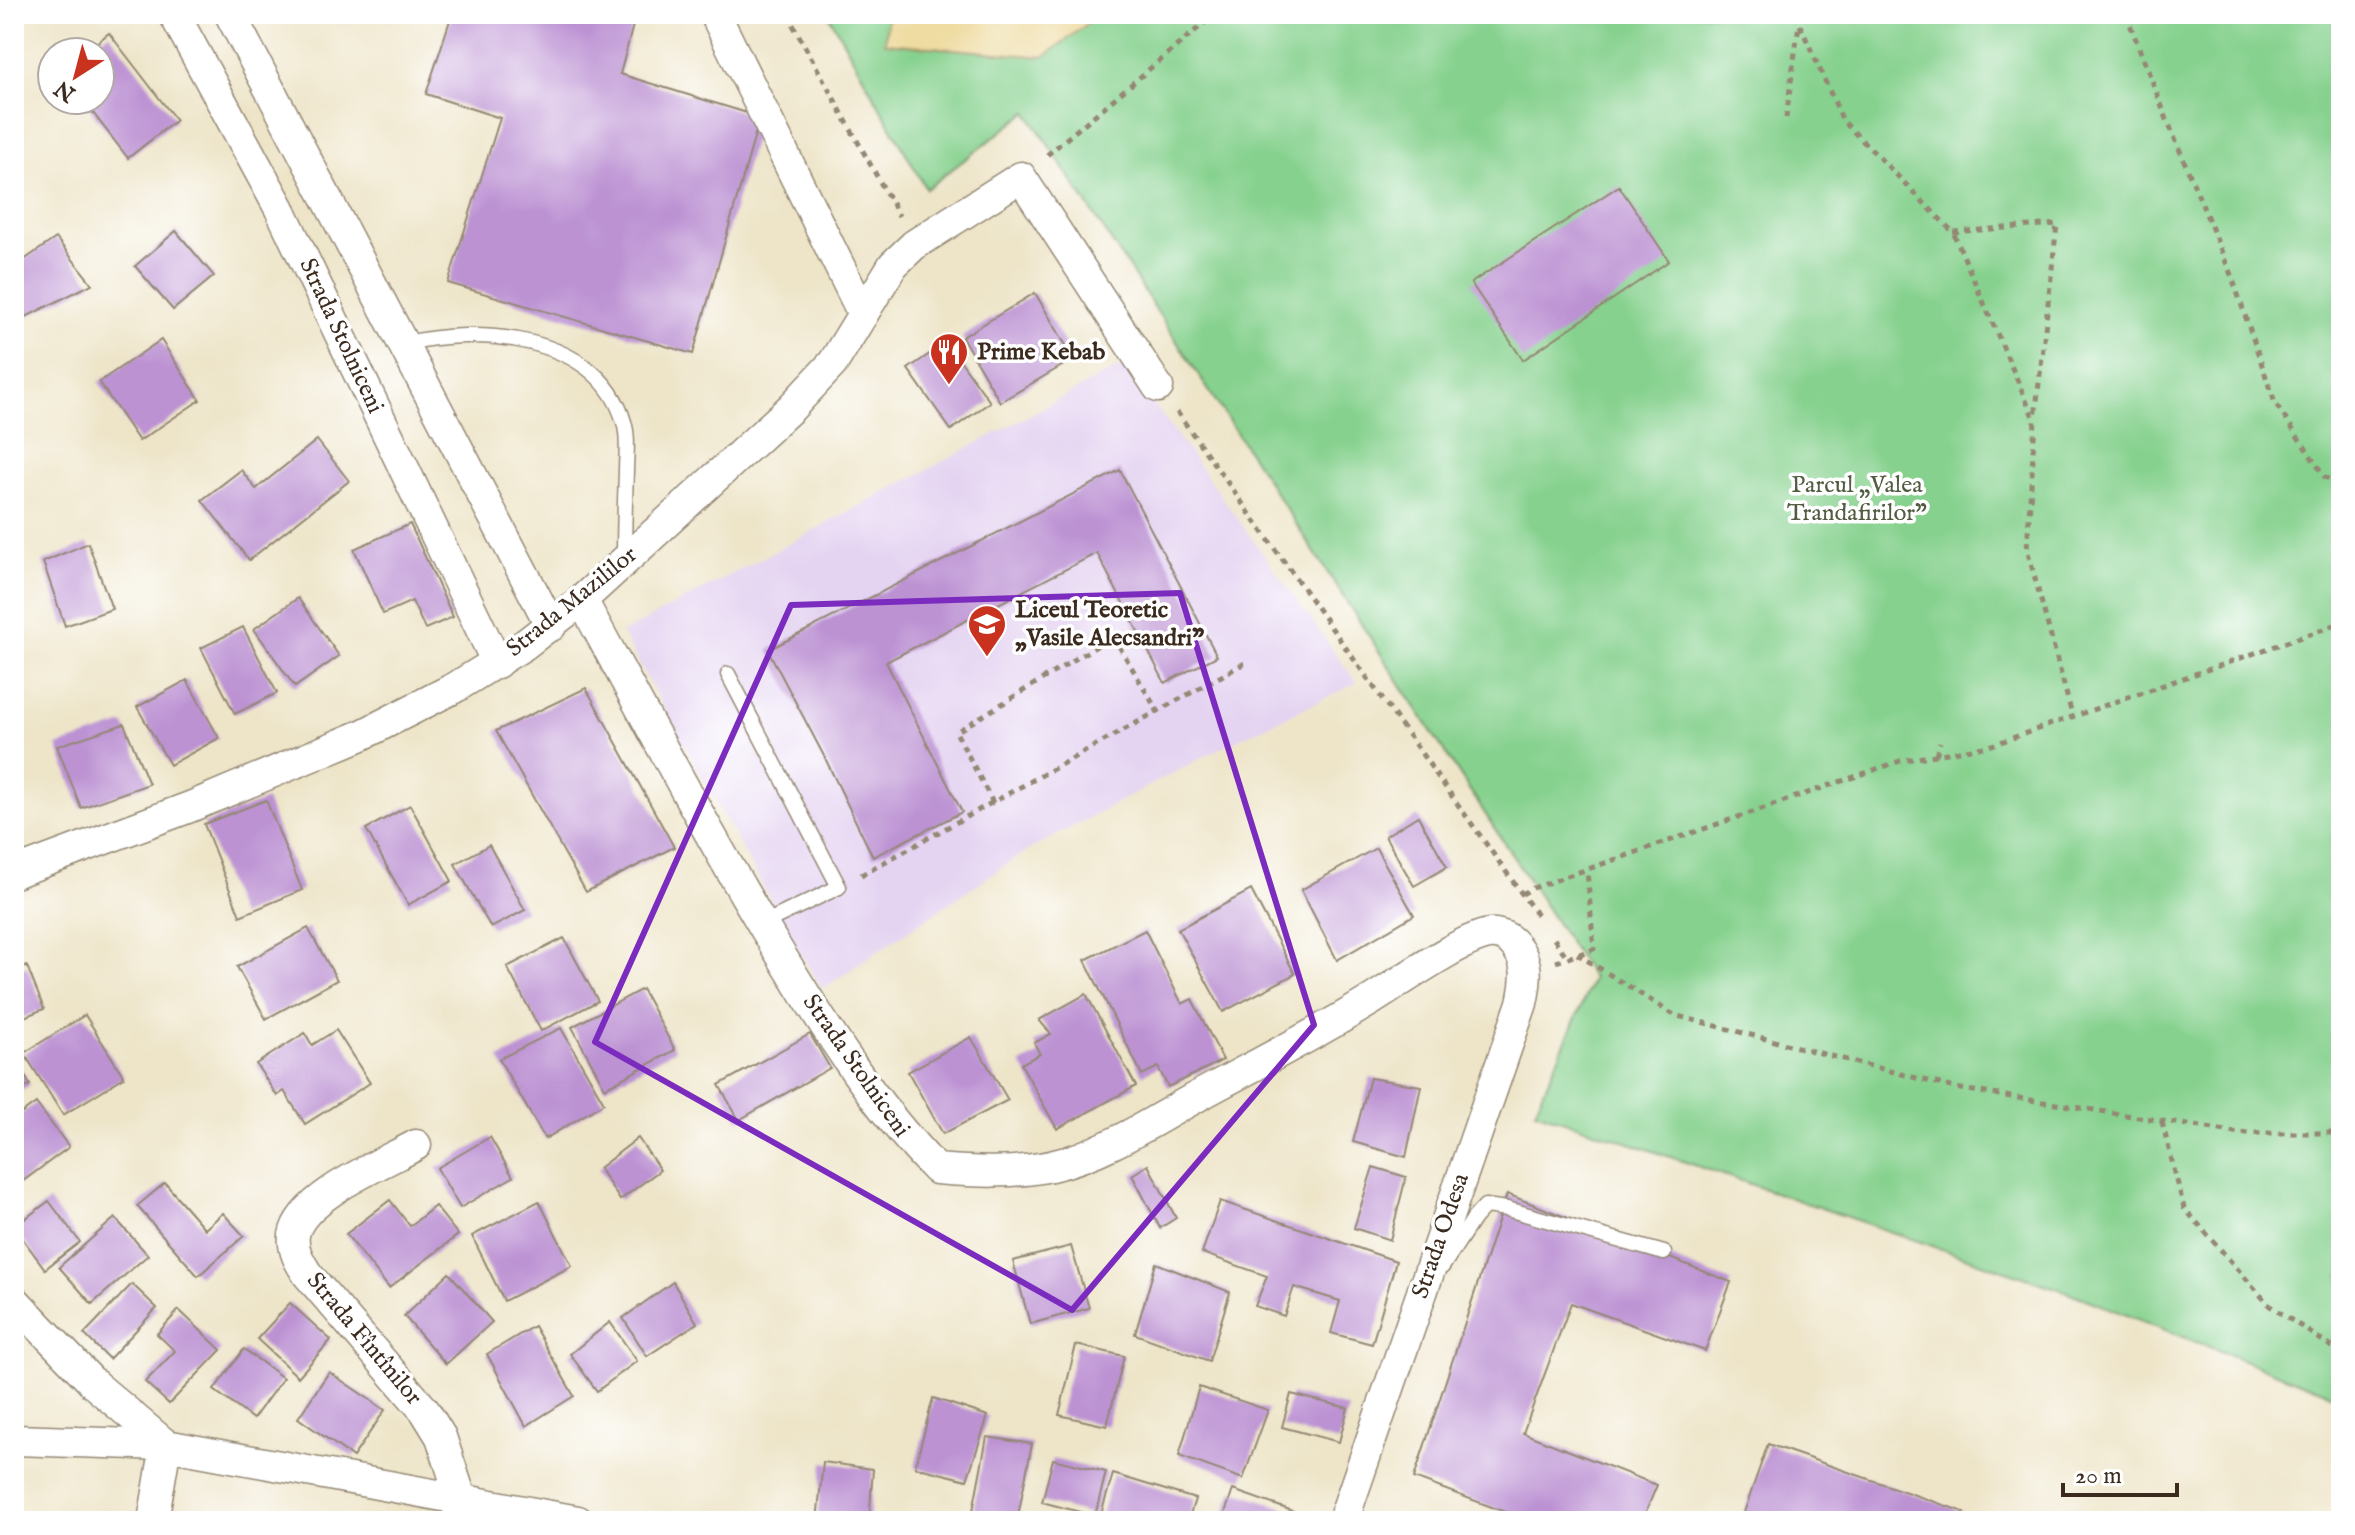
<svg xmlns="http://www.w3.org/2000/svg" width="2355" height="1535" font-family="'IM FELL English',serif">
	<rect width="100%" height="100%" fill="#fff"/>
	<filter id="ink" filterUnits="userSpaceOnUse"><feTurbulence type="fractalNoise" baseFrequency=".0125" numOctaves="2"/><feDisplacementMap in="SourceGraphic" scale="16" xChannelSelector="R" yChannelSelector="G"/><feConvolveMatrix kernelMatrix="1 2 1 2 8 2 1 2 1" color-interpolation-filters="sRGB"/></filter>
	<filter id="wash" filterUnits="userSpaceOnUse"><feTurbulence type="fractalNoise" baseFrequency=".006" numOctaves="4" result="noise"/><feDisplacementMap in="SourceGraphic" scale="32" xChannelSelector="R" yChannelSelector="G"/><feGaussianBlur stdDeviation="1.8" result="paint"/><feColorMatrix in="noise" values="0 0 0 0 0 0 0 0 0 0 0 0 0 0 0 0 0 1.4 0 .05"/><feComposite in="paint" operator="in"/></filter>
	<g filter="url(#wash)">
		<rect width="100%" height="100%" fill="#eee5c9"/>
		<path fill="#e4d3f1" d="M1125,364L1357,683L1222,747L1025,852L822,989L794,943L622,633Z"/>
		<path fill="#86d18e" stroke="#607e56" stroke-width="2" d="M828,14H2341V1398L2065,1291L1535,1111L1593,979L1027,112L926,189Z"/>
		<path fill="#eeda9e" stroke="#94825e" stroke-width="2" d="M888,14H1100L1044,57L885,43Z"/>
		<g id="blocks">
			<g fill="#bc92d3">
				<path d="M442,14H636L620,74L760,117L693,354L448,283L500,118L426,94L451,17Z"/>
				<path d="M109,33L176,120L128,158L83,100H100V52H85Z"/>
				<path d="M1619,186L1669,261L1523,360L1471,283Z"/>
				<path d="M176,231L214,276L173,310L135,266Z"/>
				<path d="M56,238L92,284L14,323V256L18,264Z"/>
				<path d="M1035,293L1074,359L1000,402L962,337Z"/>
				<path d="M161,340L200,400L139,441L99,382Z"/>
				<path d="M947,342L990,402L951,430L908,369Z"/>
				<path d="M317,440L349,481L249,560L202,500L241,470L256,489Z"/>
				<path d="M1120,470L1217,656L1165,683L1097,553L886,662L962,812L873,857L824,756L768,650Z"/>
				<path d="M410,524L453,617L425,629L412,601L383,614L354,549Z"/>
				<path d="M88,543L112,609L65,626L43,562Z"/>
				<path d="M298,598L339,656L295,687L254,629Z"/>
				<path d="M243,627L277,693L235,714L201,648Z"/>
				<path d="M187,680L219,738L170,765L137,707Z"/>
				<path d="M586,688L674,847L586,892L496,731Z"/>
				<path d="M124,724L149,784L81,808L57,746Z"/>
				<path d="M266,800L302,890L240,916L204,824Z"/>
				<path d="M410,805L452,881L408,905L366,829Z"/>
				<path d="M1418,816L1447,867L1414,886L1385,836Z"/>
				<path d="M489,845L525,910L491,928L455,864Z"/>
				<path d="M1376,848L1414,915L1337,960L1301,890Z"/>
				<path d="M1251,890L1295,974L1223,1012L1178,929Z"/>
				<path d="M308,928L337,980L266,1019L237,967Z"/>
				<path d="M1145,930L1182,1004L1192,999L1223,1060L1168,1087L1158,1067L1142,1075L1085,960Z"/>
				<path d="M564,938L598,1001L541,1031L507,967Z"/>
				<path d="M27,966L44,1009L14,1021V972Z"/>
				<path d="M642,989L675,1050L605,1088L572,1027Z"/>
				<path d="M1086,994L1136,1086L1057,1129L1021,1064L1040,1054L1034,1043L1051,1034L1039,1020Z"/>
				<path d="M85,1015L124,1077L63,1115L24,1053Z"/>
				<path d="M561,1028L604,1103L545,1139L499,1059Z"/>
				<path d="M336,1030L370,1083L305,1124L284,1091L277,1096L256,1064L305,1033L312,1045Z"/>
				<path d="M810,1034L830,1068L739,1120L719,1085Z"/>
				<path d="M971,1037L1008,1100L943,1134L908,1072Z"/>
				<path d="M14,1055L30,1085L14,1094Z"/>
				<path d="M1370,1078L1421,1086L1406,1157L1353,1142Z"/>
				<path d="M36,1103L69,1147L19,1184L14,1177V1119Z"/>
				<path d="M490,1137L513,1177L460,1208L437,1168Z"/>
				<path d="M638,1138L660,1170L620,1200L599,1168Z"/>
				<path d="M1148,1165L1176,1218L1160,1228L1132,1175Z"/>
				<path d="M1373,1167L1406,1177L1390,1240L1354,1228Z"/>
				<path d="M165,1183L205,1229L223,1213L244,1236L198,1276L137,1206Z"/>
				<path d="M1507,1194L1731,1282L1705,1351L1571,1303L1523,1433L1657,1485L1642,1521H1529L1414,1478Z"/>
				<path d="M390,1200L410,1226L435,1206L458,1235L389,1288L346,1234Z"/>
				<path d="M49,1201L80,1242L45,1269L14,1227Z"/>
				<path d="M539,1201L572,1266L504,1301L472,1236Z"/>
				<path d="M1220,1201L1396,1261L1372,1344L1331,1333L1340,1301L1294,1287L1284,1316L1255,1306L1267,1276L1202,1253Z"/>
				<path d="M115,1218L148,1255L92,1304L59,1267Z"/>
				<path d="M1071,1246L1089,1308L1030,1324L1013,1261Z"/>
				<path d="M1156,1263L1230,1292L1209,1361L1135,1334Z"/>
				<path d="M449,1273L492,1322L446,1364L404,1316Z"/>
				<path d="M673,1282L697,1323L647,1356L623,1318Z"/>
				<path d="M132,1284L157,1308L109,1359L84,1334Z"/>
				<path d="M290,1303L331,1340L298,1377L257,1339Z"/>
				<path d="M179,1310L221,1350L169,1404L145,1382L175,1351L157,1334Z"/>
				<path d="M14,1318H18L20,1355H14Z"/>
				<path d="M610,1322L637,1361L597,1391L570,1354Z"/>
				<path d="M534,1326L574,1396L526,1426L487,1354Z"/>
				<path d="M1076,1345L1124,1356L1107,1426L1059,1415Z"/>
				<path d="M244,1349L283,1378L253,1419L214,1390Z"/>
				<path d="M329,1372L385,1410L353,1457L298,1418Z"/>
				<path d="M1199,1387L1268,1410L1243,1479L1179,1456Z"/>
				<path d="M1291,1394L1348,1408L1339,1442L1282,1427Z"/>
				<path d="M933,1398L988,1416L967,1480L915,1467Z"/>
				<path d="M987,1437L1032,1444L1017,1521H971Z"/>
				<path d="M1768,1444L1964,1512L1961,1521H1741Z"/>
				<path d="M1053,1459L1106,1472L1095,1516L1042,1502Z"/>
				<path d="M823,1462L873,1469L869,1521H817Z"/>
				<path d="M1113,1474L1195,1499L1188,1521H1099Z"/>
				<path d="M1233,1490L1301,1514L1299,1521H1222Z"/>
			</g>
		</g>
	</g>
	<g filter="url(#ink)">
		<use href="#blocks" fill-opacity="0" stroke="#948874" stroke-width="2"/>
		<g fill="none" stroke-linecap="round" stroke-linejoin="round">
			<g stroke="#948874" stroke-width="17">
				<g id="service">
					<path d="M403,344C477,326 598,333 624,422C629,438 626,456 626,471C625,500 624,529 624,558"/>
					<path d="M728,674L839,887L762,924"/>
					<path d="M1442,1267L1474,1218L1485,1206L1507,1209L1664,1253"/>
				</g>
			</g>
			<g stroke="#948874" stroke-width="33">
				<g id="minor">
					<path d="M174,14L280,209L497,663"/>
					<path d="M230,14L551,626"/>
					<path d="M715,14L863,314"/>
					<path d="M582,600C645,716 707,833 776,947C824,1026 871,1102 936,1169C974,1172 1013,1174 1051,1166C1104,1154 1151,1122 1198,1096C1255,1065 1313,1036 1368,1002C1396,985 1460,939 1489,934C1496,933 1506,936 1511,941C1530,959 1527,980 1522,1003L1343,1521"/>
					<path d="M14,873L190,807L362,735L456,687L524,645L582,600L792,407L833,363L893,265L914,245L1021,177L1158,387"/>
					<path d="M416,1145C384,1163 301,1196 294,1235C292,1250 300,1263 308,1275L425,1411L441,1437L461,1498L457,1521"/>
					<path d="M14,1300L94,1384L166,1445L153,1521"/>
					<path d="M14,1440L166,1445L578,1521"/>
				</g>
			</g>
			<g stroke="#948874" stroke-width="5" stroke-dasharray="6 6" stroke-linecap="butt">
				<path d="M787,14L899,216"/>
				<path d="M1795,14L1843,121L1953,232L2035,421L2027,549L2073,718"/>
				<path d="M2126,14L2166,117L2232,277L2275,403L2325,477L2341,485"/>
				<path d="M1786,118L1799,24"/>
				<path d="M1047,155L1215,14"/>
				<path d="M1953,232L2057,224L2035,418"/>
				<path d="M1177,412L1537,915"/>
				<path d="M1936,755L1940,742"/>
				<path d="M993,803L956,732L1113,636L1158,712"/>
				<path d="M861,875L1245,663"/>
				<path d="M1522,894L1533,888L1900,761L1989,746L2341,623"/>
				<path d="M1554,939L1568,958"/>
				<path d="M1577,954L1674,1015L1955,1088L2239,1133H2341"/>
				<path d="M1556,962L1594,949L1587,871"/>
				<path d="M2162,1122L2184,1208L2270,1306L2341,1353"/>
			</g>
			<use href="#service" stroke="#fff" stroke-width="14"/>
			<use href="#minor" stroke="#fff" stroke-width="30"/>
		</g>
	</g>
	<path fill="none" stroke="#7b2cbf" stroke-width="6" stroke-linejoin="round" d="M1180,593L1314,1025L1072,1310L595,1042L791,605Z"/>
	<defs>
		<g id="restaurant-pin" transform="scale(2)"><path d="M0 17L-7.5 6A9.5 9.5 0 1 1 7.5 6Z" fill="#c8321e" stroke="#fff"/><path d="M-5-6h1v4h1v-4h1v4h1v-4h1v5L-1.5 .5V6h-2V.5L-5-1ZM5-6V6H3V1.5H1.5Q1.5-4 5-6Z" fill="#fff"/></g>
		<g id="school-pin" transform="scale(2)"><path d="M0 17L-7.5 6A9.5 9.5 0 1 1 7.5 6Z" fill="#c8321e" stroke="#fff"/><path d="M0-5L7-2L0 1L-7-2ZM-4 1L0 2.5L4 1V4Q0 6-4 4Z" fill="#fff"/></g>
	</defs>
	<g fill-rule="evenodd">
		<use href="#restaurant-pin" x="949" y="352"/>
		<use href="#school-pin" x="987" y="624"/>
	</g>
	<g text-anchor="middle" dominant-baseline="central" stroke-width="7" stroke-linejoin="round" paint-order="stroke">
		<g font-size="24" fill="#3b2a1e" stroke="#fff">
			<text transform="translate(341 336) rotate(65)">Strada Stolniceni</text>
			<text transform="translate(572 602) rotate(-39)">Strada Mazililor</text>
			<text transform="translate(856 1066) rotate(55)">Strada Stolniceni</text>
			<text transform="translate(1441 1236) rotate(-71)">Strada Odesa</text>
			<text transform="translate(364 1339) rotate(50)">Strada Fîntînilor</text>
		</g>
		<g font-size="24" font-weight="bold" fill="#3b2a1e" stroke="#fff" text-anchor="start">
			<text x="977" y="352">Prime Kebab</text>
			<text x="1015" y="610">Liceul Teoretic<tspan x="1015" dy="28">„Vasile Alecsandri”</tspan></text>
		</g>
		<g font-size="24" fill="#525c40" stroke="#fff">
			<text x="1857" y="485">Parcul „Valea<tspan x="1857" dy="28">Trandafirilor”</tspan></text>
		</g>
	</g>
	<rect width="2355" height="1535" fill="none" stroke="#fff" stroke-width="48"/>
	<g transform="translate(76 76) rotate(216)"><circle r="38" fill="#ffffff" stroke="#b1aaa5" stroke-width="2"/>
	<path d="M0-6L14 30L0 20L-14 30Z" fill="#c8321e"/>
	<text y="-12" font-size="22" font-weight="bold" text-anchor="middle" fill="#3b2a1e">N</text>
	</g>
	<path d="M2063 1483v12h114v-12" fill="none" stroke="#3b2a1e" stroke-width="4"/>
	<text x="2075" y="1483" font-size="24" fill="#3b2a1e" stroke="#ffffff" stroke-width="6" paint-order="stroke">20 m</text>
</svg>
